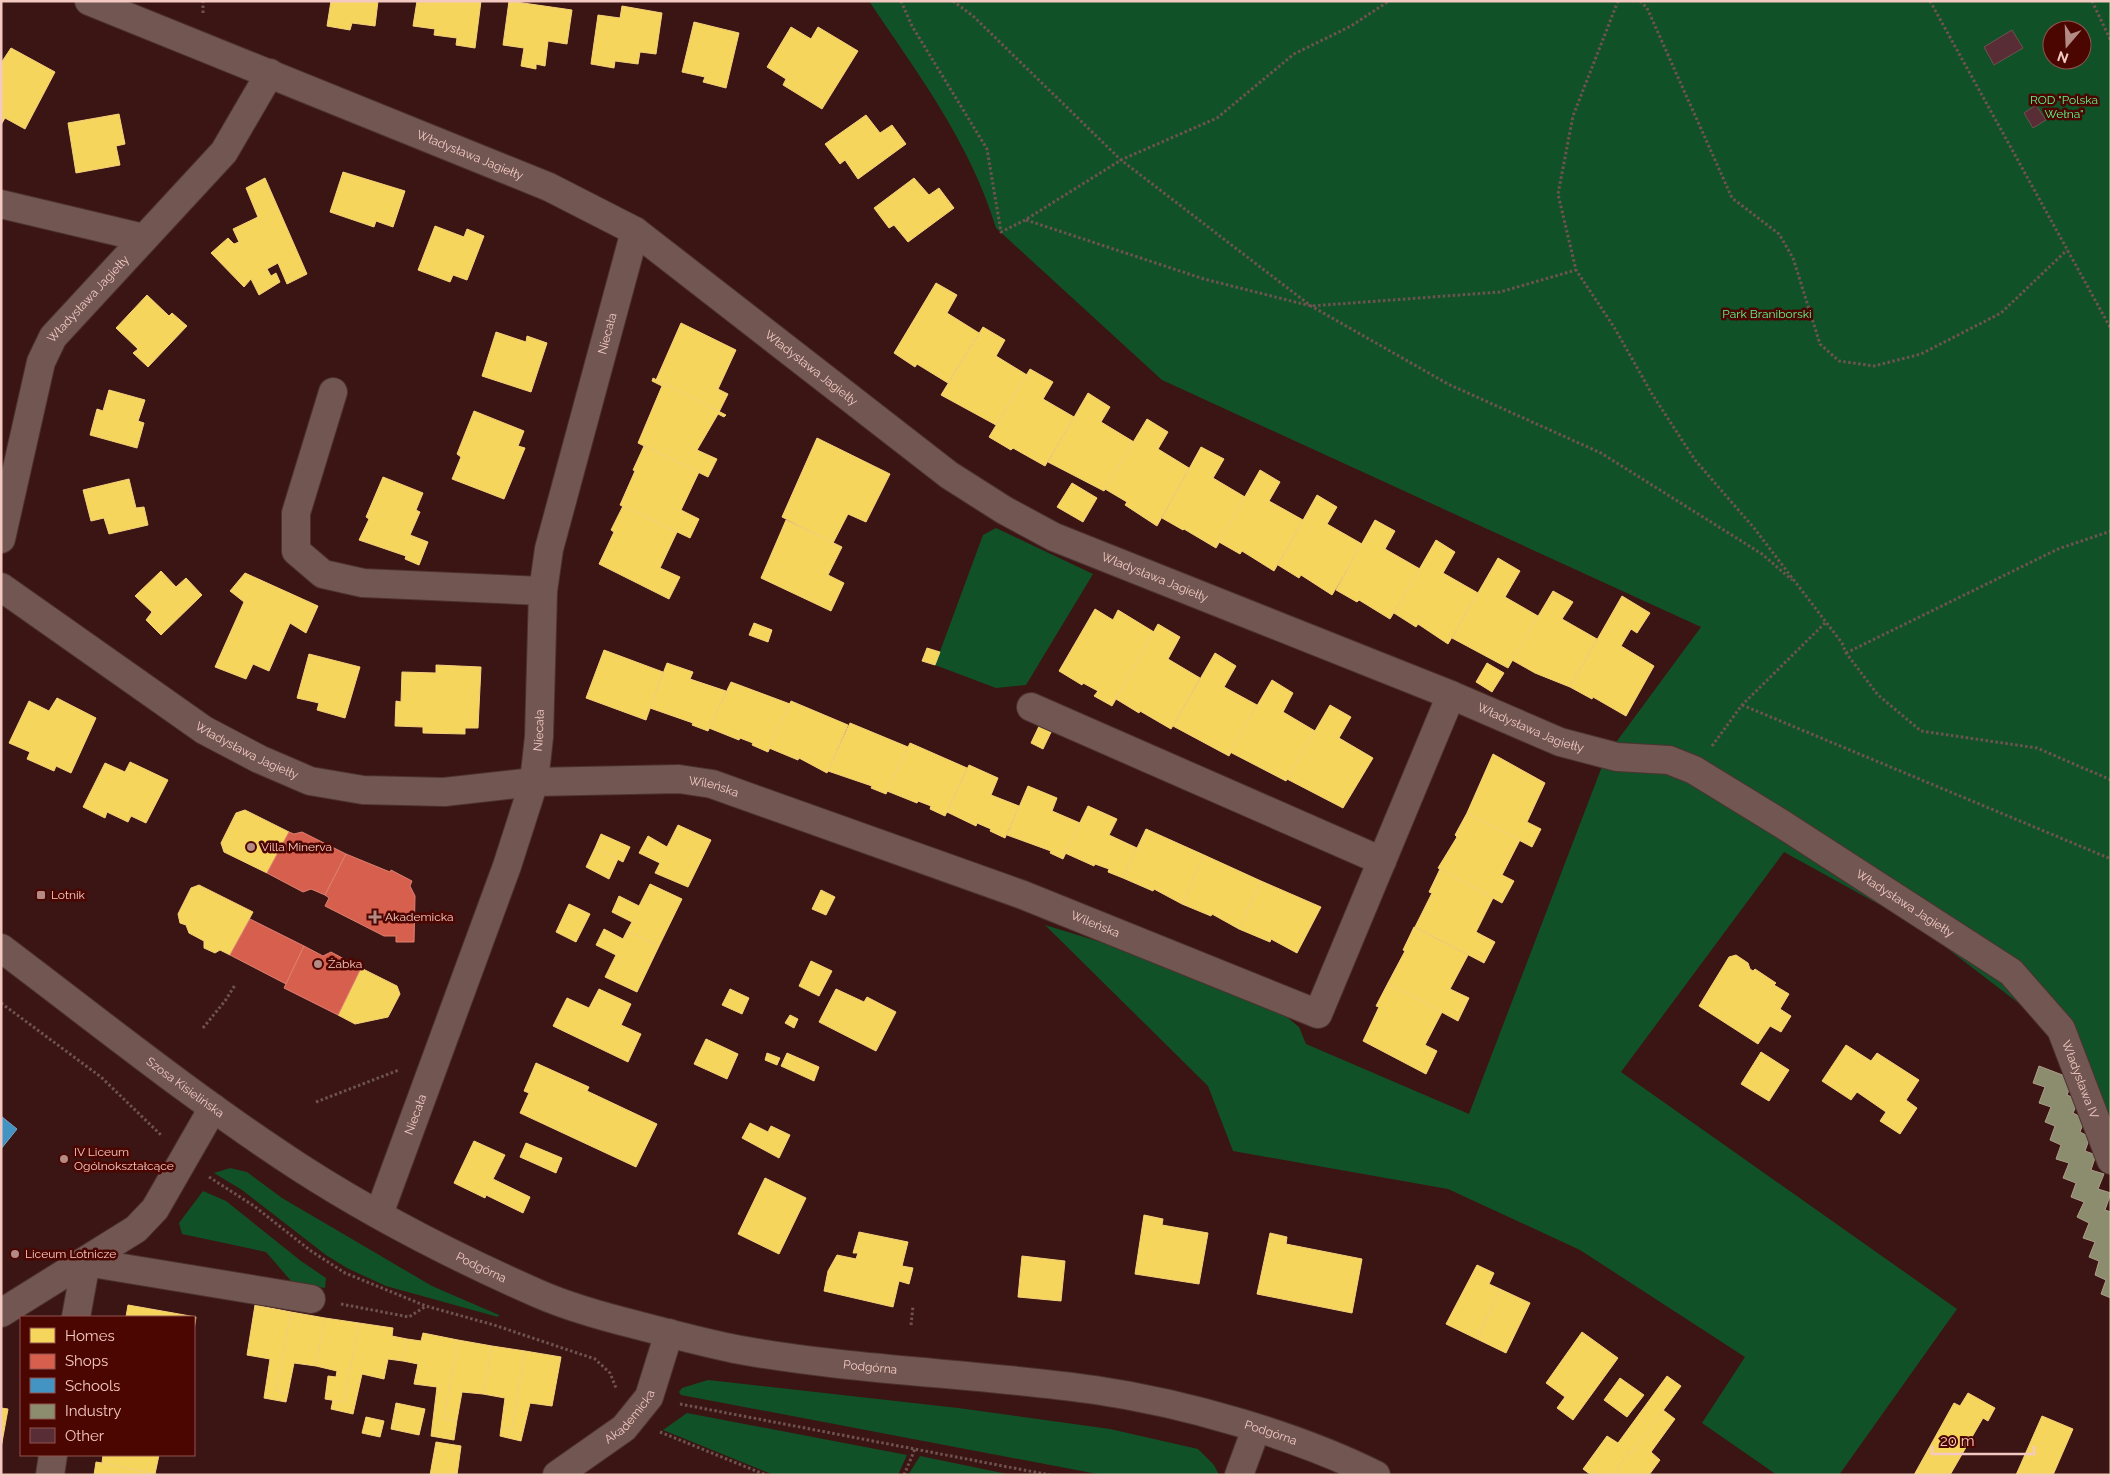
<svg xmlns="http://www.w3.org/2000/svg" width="2112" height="1476" font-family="Raleway,sans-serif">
	<rect width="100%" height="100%" fill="#3b1513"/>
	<g fill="#115127" fill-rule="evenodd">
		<path d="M869,1H2111V1138L2038,1018L1918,926L1784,852L1621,1072L1957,1309L1839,1475H1777L1702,1423L1745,1357L1580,1250L1448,1189L1233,1151L1208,1086L1045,925L1251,988L1299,1027L1306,1044L1469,1114L1606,756L1701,627L1162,380L996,228C970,142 918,74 869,1ZM2052,30H2082V60H2052Z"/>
		<path d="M996,528L1093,574L1026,685L996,688L935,665L983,535Z"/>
		<path d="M230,1168L247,1172L282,1198L432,1286L499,1315L498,1317L386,1286L347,1268L326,1255L242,1190L214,1173Z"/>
		<path d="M203,1191L226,1201L301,1261L326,1278L325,1288L292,1282L266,1252L182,1234L179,1223Z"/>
		<path d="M708,1380L958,1408L1110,1429L1198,1449L1214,1465L1219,1475H1103L681,1395L679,1392L682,1388Z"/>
		<path d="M687,1413L907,1455L898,1475H774L663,1430Z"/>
		<path d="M920,1456L1012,1475H908Z"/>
	</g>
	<g fill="#f6d55c" stroke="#f5d17a">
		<path d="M331,1H378L375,26L352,23L350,30L327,26Z"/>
		<path d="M417,1H481L475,48L456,45L457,38L434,35L435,29L413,26Z"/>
		<path d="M509,1L572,10L567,44L548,41L545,66L536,64V69L521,66L524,48L503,45Z"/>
		<path d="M622,6L662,13L656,54L640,52L638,64L615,61L614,68L591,64L598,15L620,18Z"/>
		<path d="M694,22L739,33L726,88L703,82L705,77L682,72Z"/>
		<path d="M791,27L811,39L818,27L858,51L822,109L783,85L786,79L767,67Z"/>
		<path d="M11,48L55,72L25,129L5,118L1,125V63Z"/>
		<path d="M119,114L125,144L116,146L120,165L76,173L68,123Z"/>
		<path d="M866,115L880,133L892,125L906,144L858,179L845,160L840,164L825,144Z"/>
		<path d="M343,172L405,191L393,227L376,221L374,227L330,212Z"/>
		<path d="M265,178L307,274L287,284L278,263L267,269L271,276L276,273L280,282L259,295L251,279L244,287L211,253L228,238L234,244L239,242L233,229L258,217L246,188Z"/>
		<path d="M914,178L929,195L939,188L954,208L908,242L894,225L889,228L874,208Z"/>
		<path d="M435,226L464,237L467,229L484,236L467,280L453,275L450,282L418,270Z"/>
		<path d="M936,283L957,295L947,313L979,333L948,383L917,364L915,367L894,353Z"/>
		<path d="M147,295L169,316L172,313L187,326L148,367L133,353L138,349L116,328Z"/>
		<path d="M681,323L736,350L718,389L728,394L719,412L656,380Z"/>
		<path d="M983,327L1005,340L996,356L1027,375L996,425L941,395Z"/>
		<path d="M496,332L526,342L527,336L547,343L531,392L482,376Z"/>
		<path d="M1030,369L1053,382L1043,399L1074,417L1045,466L1013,448L1011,450L989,437Z"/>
		<path d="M653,378L726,415L724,417L718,414L697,450L717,459L708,477L638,443L662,386L652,381Z"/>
		<path d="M109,390L145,400L138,421L144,423L137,448L90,435L97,409L103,411Z"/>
		<path d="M1088,393L1110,407L1101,422L1134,442L1104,491L1048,462Z"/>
		<path d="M474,411L524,431L518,446L525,448L504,499L452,479L461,457L457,454Z"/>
		<path d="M1147,419L1168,432L1158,449L1189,468L1157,526L1125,505L1127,502L1105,489Z"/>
		<path d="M817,438L890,474L866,522L848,514L833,543L782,517Z"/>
		<path d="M644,446L699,472L681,510L699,519L690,538L620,505L635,471L633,470Z"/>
		<path d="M1201,447L1224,459L1213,478L1245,497L1216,548L1184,529L1183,530L1162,518Z"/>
		<path d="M1260,470L1280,482L1269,501L1303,520L1274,571L1242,551L1240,554L1219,542Z"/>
		<path d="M383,477L423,493L416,510L420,512L410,535L428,542L419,565L405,559L406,556L359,540L369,519L366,517Z"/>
		<path d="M129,479L136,508L144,507L148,525L109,534L104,518L91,521L83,490Z"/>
		<path d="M1072,483L1097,498L1083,522L1057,507Z"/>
		<path d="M1317,495L1337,507L1327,524L1362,544L1332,595L1301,575L1299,578L1278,565Z"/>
		<path d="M623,506L677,532L660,568L680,577L669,599L599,564L614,532L611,530Z"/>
		<path d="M786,520L842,547L828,575L844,583L831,611L761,578Z"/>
		<path d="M1375,520L1395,531L1385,549L1420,569L1390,619L1359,600L1357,602L1336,590Z"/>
		<path d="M1436,540L1455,552L1443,573L1478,593L1448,644L1418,624L1416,627L1394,613Z"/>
		<path d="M1498,558L1520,571L1505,597L1538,616L1508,668L1452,638Z"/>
		<path d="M161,571L176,587L186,578L202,595L161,635L146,620L152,612L135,596Z"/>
		<path d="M245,573L318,606L306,633L290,623L269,671L253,664L246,679L215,667L244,602L230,591Z"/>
		<path d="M1553,591L1573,602L1562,619L1597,639L1570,687L1535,673L1512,660Z"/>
		<path d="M1622,596L1650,613L1637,633L1631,629L1621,646L1654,666L1626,716L1593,697L1592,699L1570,687Z"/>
		<path d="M1095,609L1113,620L1118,610L1154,632L1112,706L1094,696L1098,691L1083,683L1082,685L1059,671Z"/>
		<path d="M754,623L772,630L768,642L749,635Z"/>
		<path d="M1158,624L1180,637L1168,659L1200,678L1171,729L1140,711L1139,713L1116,699Z"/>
		<path d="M927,648L940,652L935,665L922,661Z"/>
		<path d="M604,650L663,672L646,720L586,698Z"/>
		<path d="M1215,653L1236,666L1224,687L1257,705L1229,756L1173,726Z"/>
		<path d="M309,654L360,667L345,718L317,710L319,703L297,698Z"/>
		<path d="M667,663L693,672L690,679L726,691L708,731L692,725L693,723L650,708Z"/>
		<path d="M1487,663L1504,673L1492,692L1476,682Z"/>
		<path d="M436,665L481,667L478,728H465V734L423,733V727L395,726L396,701L401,702L402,672L436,673Z"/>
		<path d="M1272,680L1293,693L1283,712L1315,731L1286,781L1230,752Z"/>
		<path d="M731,682L790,704L768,752L752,745L753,743L740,738L739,740L709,728Z"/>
		<path d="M57,698L96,718L71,773L56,766L54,771L27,759L30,752L9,743L29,701L49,711Z"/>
		<path d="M791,701L848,725L827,773L799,758L798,760L769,748Z"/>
		<path d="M1330,705L1351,717L1339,738L1373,758L1343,808L1287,779Z"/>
		<path d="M1041,722L1053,728L1043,749L1031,743Z"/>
		<path d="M850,723L908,747L886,794L871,788L872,786L828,771Z"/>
		<path d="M910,743L967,768L945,816L930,809L931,806L918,801L917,803L887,791Z"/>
		<path d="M1493,754L1545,783L1527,822L1541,829L1532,847L1467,813Z"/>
		<path d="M130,762L168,780L146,823L131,816L128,822L107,812L105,818L83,807L105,763L125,772Z"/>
		<path d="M969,765L998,778L991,795L1019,806L1005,838L990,831L991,829L977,823L976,826L947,812Z"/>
		<path d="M1028,786L1057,798L1052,811L1080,823L1063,859L1050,853L1051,851L1007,835Z"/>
		<path d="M1088,806L1117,819L1109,835L1137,848L1123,878L1108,872L1109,869L1095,864L1094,866L1065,853Z"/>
		<path d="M245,810L289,832L267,873L224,852L221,843L236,813Z"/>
		<path d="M1467,813L1520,840L1502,875L1514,881L1502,903L1438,868L1457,837L1455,835Z"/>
		<path d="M678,825L711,840L688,887L655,873L660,863L639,853L648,836L667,847Z"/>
		<path d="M1146,829L1204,855L1182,904L1154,889L1153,891L1123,878Z"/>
		<path d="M601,834L630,847L623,862L595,848Z"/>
		<path d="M595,848L618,859L609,879L586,867Z"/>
		<path d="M1204,855L1261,881L1239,929L1212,914L1211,916L1182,904Z"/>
		<path d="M1440,869L1493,898L1476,932L1495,942L1484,963L1415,927L1432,893L1429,892Z"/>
		<path d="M1261,881L1321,907L1297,953L1271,939L1270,942L1239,929Z"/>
		<path d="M650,884L682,899L659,946L627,931L632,922L612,912L619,896L639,906Z"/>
		<path d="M199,885L253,912L230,955L220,950L215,953L204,948V941L189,933L186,925L180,923L178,914L191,888Z"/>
		<path d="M821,890L835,897L826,915L812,909Z"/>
		<path d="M569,904L590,914L576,942L556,932Z"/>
		<path d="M1414,927L1468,955L1450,989L1469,998L1458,1021L1388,983L1405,951L1403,950Z"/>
		<path d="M604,929L623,939L627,931L659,946L637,992L605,977L616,955L596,945Z"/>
		<path d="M1736,955L1748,963L1750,969L1753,971L1755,969L1776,983L1774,985L1789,994L1780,1009L1791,1016L1781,1032L1770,1026L1758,1044L1699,1006L1729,957Z"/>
		<path d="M811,961L832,971L819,996L799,986Z"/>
		<path d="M361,968L397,986L400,994L388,1017L355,1024L338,1015Z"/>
		<path d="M1388,983L1442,1012L1425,1045L1437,1051L1426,1074L1363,1041L1379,1007L1376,1006Z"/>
		<path d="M599,989L631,1004L621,1025L641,1034L628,1062L553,1026L567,998L589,1008Z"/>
		<path d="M730,989L749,998L742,1014L722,1005Z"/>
		<path d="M836,989L864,1002L867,997L896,1012L876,1051L819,1022Z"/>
		<path d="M790,1015L798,1019L794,1028L785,1023Z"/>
		<path d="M706,1039L738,1054L727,1079L694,1064Z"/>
		<path d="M1846,1045L1871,1061L1877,1053L1919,1080L1906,1100L1917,1108L1900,1134L1880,1121L1886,1112L1857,1092L1851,1100L1822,1081Z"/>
		<path d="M1761,1052L1789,1070L1769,1101L1741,1084Z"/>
		<path d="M767,1053L780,1058L777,1065L765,1060Z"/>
		<path d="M787,1053L819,1067L814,1081L781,1066Z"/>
		<path d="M536,1063L589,1087L587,1091L657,1124L636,1167L520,1113L529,1093L524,1091Z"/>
		<path d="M750,1123L768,1132L771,1126L790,1135L779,1158L742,1138Z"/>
		<path d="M474,1141L505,1155L493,1179L530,1197L523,1213L486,1195L485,1198L454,1183Z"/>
		<path d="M526,1143L562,1158L556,1173L520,1157Z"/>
		<path d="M765,1178L806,1198L779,1254L738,1234Z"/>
		<path d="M1144,1215L1163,1219L1162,1225L1208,1233L1199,1284L1135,1274Z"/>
		<path d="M859,1232L908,1242L902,1266L913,1268L909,1284L899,1281L893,1307L824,1291L828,1271L837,1255L856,1259L858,1253H853Z"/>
		<path d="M1270,1233L1287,1237L1286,1244L1362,1259L1352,1313L1257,1294Z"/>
		<path d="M1022,1256L1065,1261L1061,1301L1018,1297Z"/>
		<path d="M1477,1265L1494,1273L1489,1284L1500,1289L1477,1339L1446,1324Z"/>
		<path d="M1500,1289L1530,1303L1506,1353L1477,1339Z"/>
		<path d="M128,1305L196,1317L194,1330V1317H126Z"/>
		<path d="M255,1305L291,1312L276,1391L288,1393L286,1402L264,1398L270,1359L247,1355Z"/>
		<path d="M291,1312L325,1318L316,1366L294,1363L288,1393L276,1391Z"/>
		<path d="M325,1318L359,1323L344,1402L325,1399L328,1376L336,1377L337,1371L316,1366Z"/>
		<path d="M359,1323L393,1328L392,1336L407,1339L403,1361L388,1359L384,1379L362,1374L353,1414L331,1409L333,1400L344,1402Z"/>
		<path d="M1582,1332L1618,1358L1573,1420L1557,1408L1565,1397L1546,1383Z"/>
		<path d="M423,1333L458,1340L444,1419L457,1420L454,1440L431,1436L437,1387L414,1384L418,1364L403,1361L407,1339L421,1341Z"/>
		<path d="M458,1340L492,1346L483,1394L462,1392L457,1420L444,1419Z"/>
		<path d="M492,1346L525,1351L512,1429L501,1428L505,1398L483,1394Z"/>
		<path d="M525,1351L561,1357L552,1406L530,1403L521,1441L500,1436L501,1428L512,1429Z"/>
		<path d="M1667,1376L1681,1386L1632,1453L1629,1452L1613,1475H1591L1583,1469L1607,1436L1618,1443Z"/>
		<path d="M1620,1378L1644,1395L1627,1417L1604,1400Z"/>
		<path d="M1968,1393L1995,1408L1988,1421L1983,1418L1950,1475H1914L1954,1403L1960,1406Z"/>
		<path d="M396,1403L425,1409L419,1435L391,1429Z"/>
		<path d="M1,1408L8,1409L1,1448Z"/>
		<path d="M1663,1410L1675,1419L1651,1452L1660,1460L1649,1475H1613L1629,1452L1632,1453Z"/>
		<path d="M2042,1416L2073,1429L2053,1475H2016Z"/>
		<path d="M366,1417L384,1421L380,1437L362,1433Z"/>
		<path d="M436,1442L461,1446L457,1475H430Z"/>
		<path d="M103,1455H159L155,1474L102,1463Z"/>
		<path d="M96,1462L102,1463L160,1475H94Z"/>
	</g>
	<g fill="#d6604d" stroke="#df8070">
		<path d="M289,832L294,834L302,832L346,854L325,895L311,889L303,892L267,873Z"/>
		<path d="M346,854L390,872L391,870L412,881L410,886L415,896L414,942H396V936H384L325,906L329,898L325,895Z"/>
		<path d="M250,919L304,946L286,984L230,955Z"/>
		<path d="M304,946L323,956L331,952L361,968L338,1015L284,988Z"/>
	</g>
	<path fill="#4393c3" stroke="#78a3c2" d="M1,1116L17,1129L1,1149Z"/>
	<path fill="#8c8c6e" stroke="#ab9e87" d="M2039,1066L2073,1079L2067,1095L2079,1100L2073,1113L2085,1119L2080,1132L2090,1137L2085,1151L2096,1155L2091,1170L2104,1174L2098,1189L2111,1193L2105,1210L2111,1212V1298L2101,1294L2106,1280L2095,1275L2099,1261L2089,1257L2095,1242L2083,1238L2089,1223L2077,1217L2084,1202L2071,1197L2076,1183L2063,1178L2069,1163L2056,1159L2061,1145L2050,1140L2055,1126L2045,1122L2051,1107L2039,1103L2045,1087L2033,1083Z"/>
	<g fill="#592d35" stroke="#705052">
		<path d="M2012,30L2023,48L1994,65L1984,47Z"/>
		<path d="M2036,105L2046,120L2033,128L2024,113Z"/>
	</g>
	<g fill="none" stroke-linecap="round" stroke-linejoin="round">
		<g stroke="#4e3230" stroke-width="30">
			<g id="minor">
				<path id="s1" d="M89,1L549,187L635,231L949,475L1004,510L1054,537L1451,695L1560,742L1617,757L1669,760L1694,770L1782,824L2011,972L2061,1029L2111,1160"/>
				<path d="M1,204L144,238"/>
				<path d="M333,392L296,513V551L323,574L363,583L543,591"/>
				<path id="s2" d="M1,539L41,362L53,337L224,152L270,73"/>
				<path id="s3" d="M1,587L204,730L259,759L310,781L363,790L444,792L534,782L679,779L712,784L1023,895L1318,1014L1451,695"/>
				<path d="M1031,707L1382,861"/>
				<path id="s4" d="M1,948C99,1022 196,1100 299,1167C375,1216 457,1258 539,1294C569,1307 601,1316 633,1324C667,1333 701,1342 735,1349C854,1371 976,1373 1095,1390C1184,1403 1296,1435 1376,1475"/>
				<path id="s5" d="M379,1214L507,866L534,782L539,737L543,591L549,549L635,231"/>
				<path d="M1,1313L136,1229L155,1209L213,1108"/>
				<path d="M76,1317L86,1262L311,1299"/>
				<path d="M50,1475L53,1455"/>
				<path id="s6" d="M557,1475L624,1428L649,1397L669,1333"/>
				<path d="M1239,1475L1256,1429"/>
			</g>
		</g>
		<g stroke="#6e5350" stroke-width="3" stroke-dasharray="2.5 2.5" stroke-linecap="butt">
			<path d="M901,1L912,26L987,149L1001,232L1025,220L1121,160L1217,118L1294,54L1351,26L1389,1"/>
			<path d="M953,1L973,16L1121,160L1311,306L1448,384L1601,453L1762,554L1792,580"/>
			<path d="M1618,1L1573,116L1558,194L1576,270L1614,327L1652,394L1695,460L1754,528L1842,643L1846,653L1878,695L1921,731L2037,748L2111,780"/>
			<path d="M1640,1L1647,8L1732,198L1779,234L1793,258L1820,344L1839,361L1874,366L1921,354L2001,313L2067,250"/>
			<path d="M1930,1L2111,329"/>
			<path d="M2092,1L2111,41"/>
			<path d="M203,13V1"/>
			<path d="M1026,220L1204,279L1311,306L1500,292L1576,270"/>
			<path d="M1846,653L2058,549L2111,531"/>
			<path d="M1742,705L2111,859"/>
			<path d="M1712,746L1742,705L1826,622"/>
			<path d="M1,1003L101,1077L162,1136"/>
			<path d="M203,1028L225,1001L235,985"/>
			<path d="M316,1102L399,1070"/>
			<path d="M209,1177L254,1206L311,1251L345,1273L426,1306L494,1325L595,1359L610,1373L616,1388"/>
			<path d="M341,1304L409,1317L426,1306"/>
			<path d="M911,1325L913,1306"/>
			<path d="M680,1404L1050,1475"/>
			<path d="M660,1432L766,1475"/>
			<path d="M904,1475L915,1449"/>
		</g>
		<use href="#minor" stroke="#715652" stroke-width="28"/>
	</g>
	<g fill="#b38a84" stroke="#4c0602" stroke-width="2">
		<circle cx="251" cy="847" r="5"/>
		<rect x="36" y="890" width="10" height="10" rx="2.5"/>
		<path d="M372.5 909.5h5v5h5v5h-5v5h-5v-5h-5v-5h5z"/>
		<circle cx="318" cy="964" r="5"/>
		<circle cx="64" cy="1159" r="5"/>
		<circle cx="15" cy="1254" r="5"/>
	</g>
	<g text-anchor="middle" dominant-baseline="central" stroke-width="5" stroke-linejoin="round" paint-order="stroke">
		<g font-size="12" fill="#5df98f" stroke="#4c0602">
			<text x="2064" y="100">ROD "Polska<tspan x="2064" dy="14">Wełna"</tspan></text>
			<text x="1767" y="314">Park Braniborski</text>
		</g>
		<g font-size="12" fill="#f4c9c1" stroke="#4c0602">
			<text stroke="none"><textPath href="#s1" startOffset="411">Władysława Jagiełły</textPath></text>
			<text stroke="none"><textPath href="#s2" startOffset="261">Władysława Jagiełły</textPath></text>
			<text stroke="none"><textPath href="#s5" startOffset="916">Niecała</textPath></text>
			<text stroke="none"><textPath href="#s1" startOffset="816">Władysława Jagiełły</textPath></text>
			<text stroke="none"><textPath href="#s1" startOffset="1221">Władysława Jagiełły</textPath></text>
			<text stroke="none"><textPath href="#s1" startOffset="1626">Władysława Jagiełły</textPath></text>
			<text stroke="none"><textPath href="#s5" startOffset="511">Niecała</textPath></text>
			<text stroke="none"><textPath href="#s3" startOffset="296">Władysława Jagiełły</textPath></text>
			<text stroke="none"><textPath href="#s3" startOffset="772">Wileńska</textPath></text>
			<text stroke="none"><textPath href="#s1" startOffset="2046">Władysława Jagiełły</textPath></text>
			<text stroke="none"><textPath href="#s3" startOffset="1178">Wileńska</textPath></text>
			<text stroke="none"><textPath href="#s1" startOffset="2302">Władysława IV</textPath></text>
			<text stroke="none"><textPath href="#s4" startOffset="231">Szosa Kisielińska</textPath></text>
			<text stroke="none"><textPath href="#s5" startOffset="106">Niecała</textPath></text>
			<text stroke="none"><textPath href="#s4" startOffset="578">Podgórna</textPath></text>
			<text stroke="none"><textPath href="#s4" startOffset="982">Podgórna</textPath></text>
			<text stroke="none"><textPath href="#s6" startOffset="94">Akademicka</textPath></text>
			<text stroke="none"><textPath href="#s4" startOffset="1389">Podgórna</textPath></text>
		</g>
		<g font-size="12" fill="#f4c9c1" stroke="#4c0602" text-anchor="start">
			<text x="261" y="847">Villa Minerva</text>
			<text x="51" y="895">Lotnik</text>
			<text x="385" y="917">Akademicka</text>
			<text x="328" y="964">Żabka</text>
			<text x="74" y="1152">IV Liceum<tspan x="74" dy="14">Ogólnokształcące</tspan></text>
			<text x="25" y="1254">Liceum Lotnicze</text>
		</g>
	</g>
	<rect width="2112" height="1476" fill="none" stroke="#f4c9c1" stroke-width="5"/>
	<rect x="20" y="1316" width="175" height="140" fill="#4c0602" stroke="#8f544e"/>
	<rect x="30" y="1328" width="25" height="15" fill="#f6d55c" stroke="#8f544e"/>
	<text x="65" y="1341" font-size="15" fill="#f4c9c1">Homes</text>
	<rect x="30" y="1354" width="25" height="15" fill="#d6604d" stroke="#8f544e"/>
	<text x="65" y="1366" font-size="15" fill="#f4c9c1">Shops</text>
	<rect x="30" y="1378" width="25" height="15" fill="#4393c3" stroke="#8f544e"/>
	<text x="65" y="1391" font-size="15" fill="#f4c9c1">Schools</text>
	<rect x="30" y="1404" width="25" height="15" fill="#8c8c6e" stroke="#8f544e"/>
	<text x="65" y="1416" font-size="15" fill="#f4c9c1">Industry</text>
	<rect x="30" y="1428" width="25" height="15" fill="#592d35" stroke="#8f544e"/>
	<text x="65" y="1441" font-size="15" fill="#f4c9c1">Other</text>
	<g transform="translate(2067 45) rotate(199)"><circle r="24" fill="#4c0602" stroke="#8f544e"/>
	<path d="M0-4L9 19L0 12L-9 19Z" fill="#b38a84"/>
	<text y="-8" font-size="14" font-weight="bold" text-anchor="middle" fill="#f4c9c1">N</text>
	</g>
	<path d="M1932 1446v8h102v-8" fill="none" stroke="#f4c9c1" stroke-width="2.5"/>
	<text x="1940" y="1446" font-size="15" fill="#f4c9c1" stroke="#4c0602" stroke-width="4" paint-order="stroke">20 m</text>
</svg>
